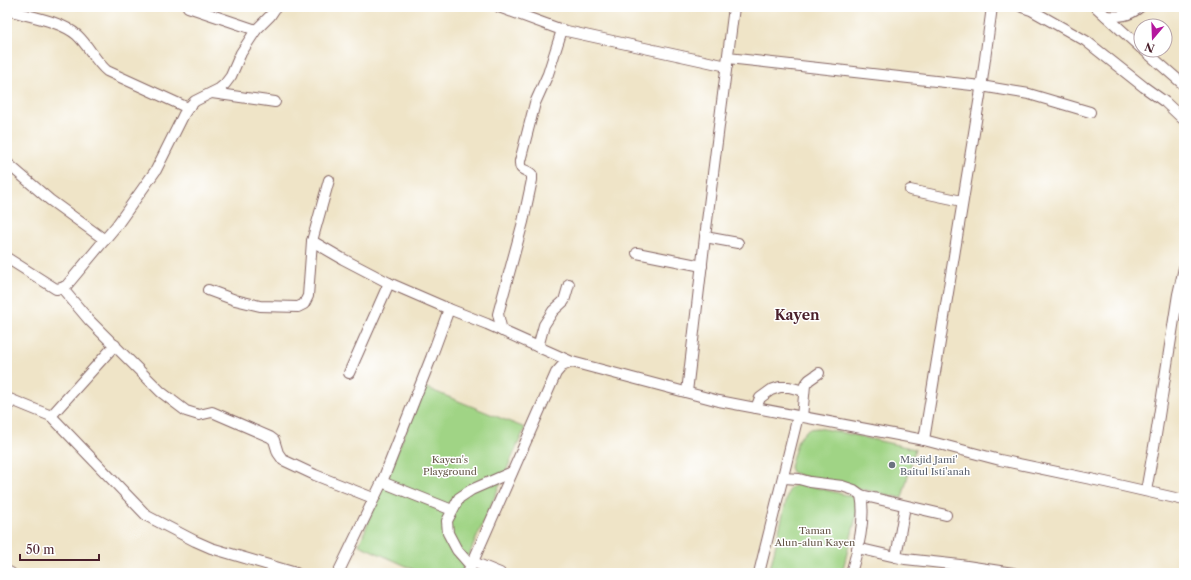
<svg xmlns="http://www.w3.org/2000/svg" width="1191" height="580" font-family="'Libre Caslon Text',serif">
	<rect width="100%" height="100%" fill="#fff"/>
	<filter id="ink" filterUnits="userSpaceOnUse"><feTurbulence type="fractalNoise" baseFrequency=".025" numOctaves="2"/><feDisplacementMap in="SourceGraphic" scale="8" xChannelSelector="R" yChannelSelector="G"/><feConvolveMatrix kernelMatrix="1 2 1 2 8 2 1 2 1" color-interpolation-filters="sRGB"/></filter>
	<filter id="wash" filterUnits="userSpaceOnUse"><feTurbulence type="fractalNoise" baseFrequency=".012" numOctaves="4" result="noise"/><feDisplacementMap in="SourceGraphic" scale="16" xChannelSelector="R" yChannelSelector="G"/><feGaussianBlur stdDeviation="0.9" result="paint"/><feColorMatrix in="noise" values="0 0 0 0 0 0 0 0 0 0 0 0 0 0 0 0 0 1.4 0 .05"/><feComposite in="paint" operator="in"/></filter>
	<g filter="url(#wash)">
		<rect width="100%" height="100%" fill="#efe4c7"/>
		<g fill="#a0d485" stroke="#757a58">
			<path d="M424,387L525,428L461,573H422L359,545Z"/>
			<path d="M818,428L840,432L915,449L902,498L802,476L792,472L790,467L798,440L808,429Z"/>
			<path d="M798,483L854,497L859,505L842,573H769L789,489Z"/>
		</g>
	</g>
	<g filter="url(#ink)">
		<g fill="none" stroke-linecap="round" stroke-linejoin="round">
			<g stroke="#846462" stroke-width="12">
				<g id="minor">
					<path d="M188,7L256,30"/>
					<path d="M499,7L562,30"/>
					<path d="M1022,7L1031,10L1086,41L1144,87L1165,102L1184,120"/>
					<path d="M1096,7L1141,48"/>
					<path d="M7,10C28,16 61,21 77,35C89,46 95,61 107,71L188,108"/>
					<path d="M1106,16C1120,17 1129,16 1140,7"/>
					<path d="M1144,50L1184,85"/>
					<path d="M728,58L981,86L1029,94L1090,112"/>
					<path d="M212,93L275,102"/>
					<path d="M7,163L50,200L105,240"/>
					<path d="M910,190L962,201"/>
					<path d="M705,237L738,243"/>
					<path d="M312,241L343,259L389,283L449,309"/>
					<path d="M637,253L702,266"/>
					<path d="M7,258L56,289L62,288L67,285L117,225L156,170L184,114L188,108L195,101L219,89L225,84L231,76L241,53L256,30L270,16L276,7"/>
					<path d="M62,288L89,320L161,392L186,411L199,415L212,412L270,437L274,440L278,453L283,460L315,475L373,498"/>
					<path d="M208,290L235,300L260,306L298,307L304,304L308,296L312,241L329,180"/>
					<path d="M502,331L498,314L523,222L532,180V175C527,168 519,173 520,161L535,103L548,74L562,30L727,66"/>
					<path d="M538,347L544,325L553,311L564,301L569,284"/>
					<path d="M349,373L389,283"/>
					<path d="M687,392L705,237L734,7"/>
					<path d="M7,398L51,416L147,516L195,541L211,548L296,573"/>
					<path d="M756,408L760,398L771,390L780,387H789L804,391"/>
					<path d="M7,411L11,400"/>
					<path d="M51,416L115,345"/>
					<path d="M802,417L805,385L809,380L819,373"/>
					<path d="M924,440L980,96L992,7"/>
					<path d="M784,478L799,479L810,482L842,486L854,490L861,495C866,520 858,549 851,573"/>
					<path d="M382,482L452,510"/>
					<path d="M1146,491L1156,435L1178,294L1184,268"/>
					<path d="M861,495L946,515"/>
					<path d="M905,506L896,557L905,559L960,565L1013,573"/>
					<path d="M857,548L896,557"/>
					<path d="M473,562L500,573"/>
					<path d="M471,566L457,550L448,533L447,521L459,498L471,490L512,472"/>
					<path d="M7,571L11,573"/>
					<path d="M338,573L382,482L431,358L449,309L487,324L572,362"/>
					<path d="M468,573L556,373L562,366L572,362L719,401L924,440L1000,460L1105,482L1184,500"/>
					<path d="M759,573L798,416"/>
				</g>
			</g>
			<use href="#minor" stroke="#fff" stroke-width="10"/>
		</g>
	</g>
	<circle fill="#6b7280" stroke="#fff" stroke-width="1.5" cx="892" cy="465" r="4"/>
	<g text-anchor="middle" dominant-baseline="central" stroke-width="3" stroke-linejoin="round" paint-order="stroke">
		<g font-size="10" fill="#645546" stroke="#fff">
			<text x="450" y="459">Kayen's<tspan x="450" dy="12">Playground</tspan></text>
			<text x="815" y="530">Taman<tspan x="815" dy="12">Alun-alun Kayen</tspan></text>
		</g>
		<g font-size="10" fill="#5b616d" stroke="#fff" text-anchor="start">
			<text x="900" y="459">Masjid Jami'<tspan x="900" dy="12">Baitul Isti'anah</tspan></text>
		</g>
		<g font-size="14" font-weight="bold" fill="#4a1f2b" stroke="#fff">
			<text x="797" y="315">Kayen</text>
		</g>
	</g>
	<rect width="1191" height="580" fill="none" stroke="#fff" stroke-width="24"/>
	<g transform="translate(1153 38) rotate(199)"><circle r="19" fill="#ffffff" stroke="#b7a5aa"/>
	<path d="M0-3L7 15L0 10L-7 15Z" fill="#b5179e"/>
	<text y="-6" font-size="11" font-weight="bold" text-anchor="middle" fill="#4a1f2b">N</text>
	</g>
	<path d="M20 554v6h79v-6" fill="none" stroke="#4a1f2b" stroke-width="2"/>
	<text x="26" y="554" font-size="12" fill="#4a1f2b" stroke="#ffffff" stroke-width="3" paint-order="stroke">50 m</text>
</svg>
